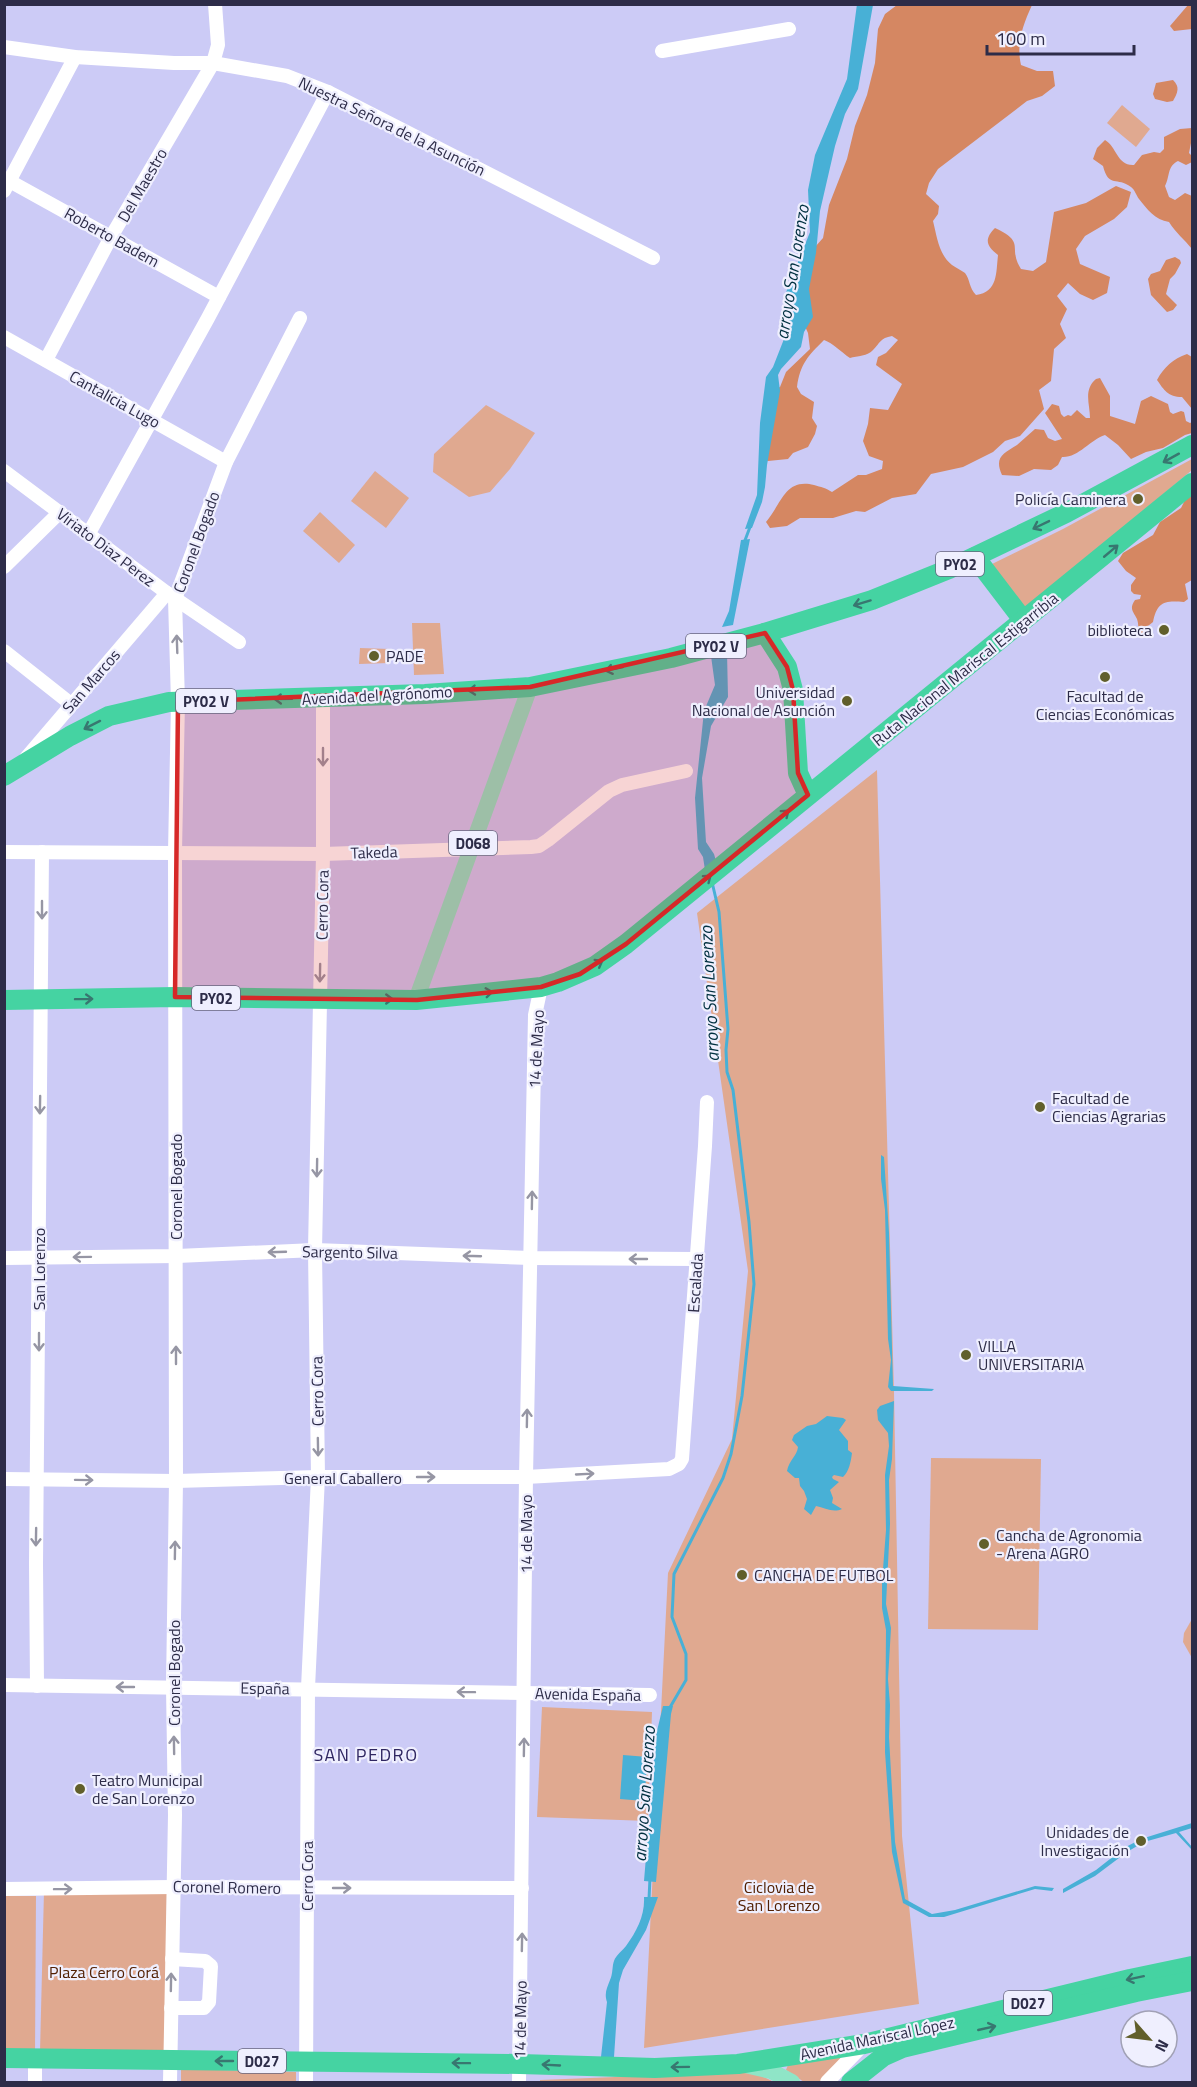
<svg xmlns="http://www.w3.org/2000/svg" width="1197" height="2087" font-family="'Titillium Web',sans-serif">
	<rect width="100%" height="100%" fill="#cccbf6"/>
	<g fill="#e0a990">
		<path d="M1122,105L1150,129L1136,147L1107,123Z"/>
		<path d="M486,405L535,433L510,469L490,492L469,497L433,472L434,454Z"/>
		<path d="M1192,459V470L1022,613L992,564L1063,529Z"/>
		<path d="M375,471L409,498L386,528L351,501Z"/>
		<path d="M320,512L355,545L339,563L303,531Z"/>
		<path d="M412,623H440L444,674L414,675Z"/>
		<path d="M360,648L390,649L389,663L359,664Z"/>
		<path d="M877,770L894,1392L902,1836L919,2004L644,2048L668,1573L732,1439L748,1271L697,913Z"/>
		<path d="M931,1458L1041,1459L1038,1630L928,1629Z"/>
		<path d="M1192,1619V1658L1183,1642L1184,1633Z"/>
		<path d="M542,1707L652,1712L648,1821L537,1817Z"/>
		<path d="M44,1891L167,1892L165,2054L40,2052Z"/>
		<path d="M5,1896H36L35,2053L5,2052Z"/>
		<path d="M840,2057L841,2059L823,2082H804L786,2070L788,2065Z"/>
		<path d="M181,2069L296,2072V2082H181Z"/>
		<path d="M739,2072L758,2074L774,2082H540V2080Z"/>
	</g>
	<g fill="#d58762">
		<path d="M897,5H1032C1023,25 1016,43 1021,65L1037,71H1053L1055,86L1042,96L1027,101L938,169L929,183L926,194L939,206L938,214L933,221C937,237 939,255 952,265C956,268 961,270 965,273C970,279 969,288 976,295C998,292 996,273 998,255C986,246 984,239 995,228C1027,243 1007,247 1021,269L1033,271L1046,262L1054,212L1086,203L1116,186L1131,192L1127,207L1114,219L1085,236L1076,249L1080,264L1110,277L1107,293L1093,300L1080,294L1068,283L1057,296L1067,309L1060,324L1066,338L1054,349L1051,381L1039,390L1044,409L1020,436L1005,441L993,452L963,467L931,474L916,494L892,498L865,512L856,511L833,518H800L787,526L770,528L766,522C782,503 785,478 814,485C821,487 826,488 832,492L858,475H866L882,469L883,461L869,456L863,441L868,424L870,408L888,410L902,384L876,365L878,357L886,353L898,340L892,336C880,338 880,343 873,350C868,356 857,356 850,358C841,352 833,343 824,340C808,356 800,364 797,387L801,394L814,402L812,418L817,426L815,434L808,447L793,453L788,459L768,461L765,460L769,391L780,387L786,372L810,349L808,333L803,322L815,247L823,238L829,205L847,159L855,126L867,95L875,63L878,29L885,14Z"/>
		<path d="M1188,5H1192V29L1174,31L1170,26Z"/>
		<path d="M1173,80C1180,87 1178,92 1173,101L1167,102L1155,99L1153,94L1156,83Z"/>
		<path d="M1192,128V138L1189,153L1192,156V162L1186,165L1178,161C1167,166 1170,177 1165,186L1169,197L1175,200L1185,193L1192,196V249C1184,239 1176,233 1169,222C1155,220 1147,209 1139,199C1136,195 1135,190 1131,187C1117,176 1109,189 1103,166L1093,159L1097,148L1105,140C1117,147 1117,166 1134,165L1142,155L1154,152L1160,153L1164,149V137L1180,129Z"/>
		<path d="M1175,257L1180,260L1181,263L1175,274L1170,279L1166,294L1177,305L1173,310L1167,312L1151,295L1148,279L1151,274L1160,271L1166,260Z"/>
		<path d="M1187,354L1192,357V409L1182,397C1168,397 1164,390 1157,380C1164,367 1173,359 1187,354Z"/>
		<path d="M1100,378L1110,396V416L1135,424L1141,401L1151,396L1168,404L1170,412L1173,414L1181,411L1184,412L1186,421L1190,423L1192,422V433L1185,435L1163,448L1146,452L1131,459L1118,445L1105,435C1090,440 1078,458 1062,457L1058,465L1051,470L1034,469L1019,476L1002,475C994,457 1003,454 1017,445C1023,440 1029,434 1035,429L1044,430L1048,438L1055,441L1062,439L1045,413L1052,404L1059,406L1061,414L1064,417L1068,415L1071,416L1077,410L1086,418H1090C1090,404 1083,390 1096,379Z"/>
		<path d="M1192,495V580L1185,584L1188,599L1184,602C1164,600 1157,602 1153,622L1148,626L1145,636L1139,635C1138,630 1139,625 1137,619C1133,611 1129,609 1135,600L1140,599L1141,595L1134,594L1131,591V585L1136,578L1126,571L1118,561L1123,553L1153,535L1160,522L1181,508L1186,498Z"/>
	</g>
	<g fill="#48b0d6">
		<path d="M857,4L873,5L858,89L845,114L835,146L820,211L816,253L809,289L813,317L804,332L801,347L781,369L778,375L780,391L767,465L765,487L762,502L752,528L745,529L757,495L760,423L766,377L773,367L784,339L785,295L810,232L808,190L815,155L847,79Z"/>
		<path d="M750,539L733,625L722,627L729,611L741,540Z"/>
		<path d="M727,652L728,697L711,726L702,778L706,842L714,854L716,861L705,870L703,857L698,849L695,798L704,711L715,685L711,656Z"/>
		<path d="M881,1155L884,1157L889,1233L893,1386L934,1389L932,1391H891L888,1387L891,1360L888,1339L885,1210L881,1179Z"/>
		<path d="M894,1401L892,1459L889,1480L890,1524L886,1604L891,1628L888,1679L890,1705L889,1737L895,1842L905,1899L932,1914L955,1910L1035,1886L1054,1888L1052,1891L1035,1889L944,1917H929L903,1903L892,1852L885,1752L886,1630L882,1608V1582L886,1530L885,1475L889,1446L888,1433L878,1420L877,1410L880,1406Z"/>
		<path d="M827,1416L843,1418L846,1420L839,1430L848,1441V1450L852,1453C851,1461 849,1472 843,1477L834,1475L832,1477L833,1479L839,1482L830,1490L833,1498L832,1503L842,1509C833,1513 825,1508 816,1506L811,1515L804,1509L807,1499L804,1491L800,1486L799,1478H795L787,1471C789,1460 797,1456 798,1447L792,1440L794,1435L807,1426L816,1424Z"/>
		<path d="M663,1706H673L671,1714L656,1882L644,1881L656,1735Z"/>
		<path d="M623,1755L648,1757L644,1801L620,1799Z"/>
		<path d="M1192,1823V1828L1179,1832L1192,1847V1850L1176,1833L1144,1842L1127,1852L1095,1876L1063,1893V1889L1096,1870L1124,1848L1141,1839Z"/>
		<path d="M644,1897H658L646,1930L623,1970L619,1983L614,2057H601L607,2002C604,1993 607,1988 610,1980C613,1974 612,1966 614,1961C616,1955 623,1950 626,1946C637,1931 645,1915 644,1897Z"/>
	</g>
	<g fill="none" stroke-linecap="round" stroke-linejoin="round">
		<g stroke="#48b0d6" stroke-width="3">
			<path d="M744,543L750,527"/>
			<path d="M669,1709L686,1680V1654L672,1617L674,1574L723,1478L731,1454L742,1396L754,1284L749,1222L733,1090L727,1072L726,1050L728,1029L719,912L712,882"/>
			<path d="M649,1899L650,1878"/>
		</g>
		<g stroke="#fff" stroke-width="14">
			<path d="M4,47L75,57L174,63H213L287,76L328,92L653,258"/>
			<path d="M662,51L789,29"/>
			<path d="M4,178L219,297"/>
			<path d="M4,191L75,57"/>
			<path d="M4,337L226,462"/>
			<path d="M46,360L111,237L213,63L218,45L215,4"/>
			<path d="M4,471L167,593L239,642"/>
			<path d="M89,533L208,318L328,92"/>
			<path d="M4,567L60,512"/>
			<path d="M4,651L71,704"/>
			<path d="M26,758L167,593"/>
			<path d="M4,852L323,854L531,847L539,846L548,840L609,791L622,785L686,771"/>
			<path d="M4,1258L177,1256L315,1250L531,1258L696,1259"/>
			<path d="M4,1479L176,1481L318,1477H526L669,1469L679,1464L682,1459L705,1146L707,1102"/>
			<path d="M4,1685L650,1695"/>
			<path d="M37,1686L36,1564L42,852"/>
			<path d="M4,1889L173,1887L522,1888"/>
			<path d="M171,2008H204L209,2002L211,1966L205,1961L172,1959"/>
			<path d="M35,2082V2060"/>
			<path d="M170,2082L175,1815L173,1687L176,1481L175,852L178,702L175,599L226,462L300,318"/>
			<path d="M306,2082L308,1688L318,1477L315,1250L323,854V698"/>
			<path d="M519,2082L526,1477L535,1015L541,987"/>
			<path d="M827,2082L863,2045"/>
		</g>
		<g stroke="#8fe5c7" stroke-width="16">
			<path d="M416,1000L530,687"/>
			<path d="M745,2065L771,2071L792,2082"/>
		</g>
		<g stroke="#45d3a2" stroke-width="20">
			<path d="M975,557L1023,620"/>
			<path d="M765,633L787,667L793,690L798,773L808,795"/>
			<path d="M4,776L70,736L109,716L169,702L425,694L530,687L671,658L761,634L872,600L949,569L1066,513L1192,445"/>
			<path d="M4,1000L175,997L416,1000L485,993L541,987L558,982L595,966L626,944L1192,483"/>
			<path d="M4,2058L520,2064L655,2068L738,2064L864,2044L1130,1979L1192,1966"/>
			<path d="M851,2082L884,2056L902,2048L1136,1992L1192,1981"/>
		</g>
	</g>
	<defs><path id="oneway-shaft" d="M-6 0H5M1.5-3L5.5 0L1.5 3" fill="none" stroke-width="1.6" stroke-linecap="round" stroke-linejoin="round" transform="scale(1.5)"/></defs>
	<g stroke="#387770">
		<use href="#oneway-shaft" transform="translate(1171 458) rotate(151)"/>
		<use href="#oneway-shaft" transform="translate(1041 525) rotate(154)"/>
		<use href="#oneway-shaft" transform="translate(1111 551) rotate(-40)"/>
		<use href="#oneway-shaft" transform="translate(862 603) rotate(163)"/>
		<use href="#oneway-shaft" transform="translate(614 669) rotate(168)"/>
		<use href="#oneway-shaft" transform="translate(477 690) rotate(177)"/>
		<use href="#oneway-shaft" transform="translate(283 699) rotate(179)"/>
		<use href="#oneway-shaft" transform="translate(92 725) rotate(153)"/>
		<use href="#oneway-shaft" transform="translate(782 816) rotate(-40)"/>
		<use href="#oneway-shaft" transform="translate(704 881) rotate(-39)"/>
		<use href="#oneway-shaft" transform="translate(595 965) rotate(-30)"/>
		<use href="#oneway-shaft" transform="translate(484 993) rotate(-7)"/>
		<use href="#oneway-shaft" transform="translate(84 999) rotate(-1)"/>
		<use href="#oneway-shaft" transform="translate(384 999)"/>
		<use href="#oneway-shaft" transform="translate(1135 1978) rotate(168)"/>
		<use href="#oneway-shaft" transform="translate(987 2028) rotate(-13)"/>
		<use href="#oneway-shaft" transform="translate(224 2061) rotate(-180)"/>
		<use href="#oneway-shaft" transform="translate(461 2063) rotate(-179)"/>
		<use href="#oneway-shaft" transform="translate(551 2065) rotate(-177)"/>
		<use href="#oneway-shaft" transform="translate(680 2067) rotate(179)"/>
	</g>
	<g stroke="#9696a4">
		<use href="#oneway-shaft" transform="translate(177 644) rotate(-92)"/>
		<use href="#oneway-shaft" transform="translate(323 757) rotate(90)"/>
		<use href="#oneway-shaft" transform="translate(42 910) rotate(90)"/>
		<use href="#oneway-shaft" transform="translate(320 973) rotate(91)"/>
		<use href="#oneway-shaft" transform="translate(40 1105) rotate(91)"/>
		<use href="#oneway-shaft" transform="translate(317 1168) rotate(91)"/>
		<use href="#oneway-shaft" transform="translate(532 1200) rotate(-89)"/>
		<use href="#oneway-shaft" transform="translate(277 1252) rotate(178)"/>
		<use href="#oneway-shaft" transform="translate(472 1256) rotate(-178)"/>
		<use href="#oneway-shaft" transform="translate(82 1257) rotate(179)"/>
		<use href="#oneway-shaft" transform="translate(638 1259) rotate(-180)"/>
		<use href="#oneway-shaft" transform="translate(39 1342) rotate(90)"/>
		<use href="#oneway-shaft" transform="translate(176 1355) rotate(-90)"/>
		<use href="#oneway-shaft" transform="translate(527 1418) rotate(-89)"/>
		<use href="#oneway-shaft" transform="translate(318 1447) rotate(89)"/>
		<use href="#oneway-shaft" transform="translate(585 1474) rotate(-3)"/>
		<use href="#oneway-shaft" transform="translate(426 1477)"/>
		<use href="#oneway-shaft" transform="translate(84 1480) rotate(1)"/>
		<use href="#oneway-shaft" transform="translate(36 1537) rotate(91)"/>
		<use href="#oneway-shaft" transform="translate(175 1550) rotate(-89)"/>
		<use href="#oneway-shaft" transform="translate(125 1687) rotate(-180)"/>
		<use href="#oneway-shaft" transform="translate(466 1692) rotate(-179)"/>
		<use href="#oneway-shaft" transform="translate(174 1745) rotate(-91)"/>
		<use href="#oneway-shaft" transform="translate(524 1747) rotate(-89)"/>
		<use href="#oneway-shaft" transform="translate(342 1888)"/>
		<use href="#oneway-shaft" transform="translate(63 1889) rotate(-1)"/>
		<use href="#oneway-shaft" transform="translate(522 1942) rotate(-89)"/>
		<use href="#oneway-shaft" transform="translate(171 1982) rotate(-89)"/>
	</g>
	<path fill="#d62828" fill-opacity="0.2" stroke="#d62828" stroke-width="4.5" stroke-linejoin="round" d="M765,633L787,667L793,690L798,773L808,795L626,944L580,974L541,987L417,1000L175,997L178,702L530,687Z"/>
	<g fill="#615f2b" stroke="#efeffe" stroke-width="2">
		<circle cx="1138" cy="499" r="6"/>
		<circle cx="1164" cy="630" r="6"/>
		<circle cx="374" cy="656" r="6"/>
		<circle cx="1105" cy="677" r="6"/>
		<circle cx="847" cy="701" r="6"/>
		<circle cx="1040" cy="1107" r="6"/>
		<circle cx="966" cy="1355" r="6"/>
		<circle cx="984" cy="1544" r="6"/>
		<circle cx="742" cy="1575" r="6"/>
		<circle cx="80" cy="1789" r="6"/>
		<circle cx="1141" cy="1841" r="6"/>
	</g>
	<g text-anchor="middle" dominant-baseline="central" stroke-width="4.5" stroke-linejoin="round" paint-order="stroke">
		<g fill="#efeffe" stroke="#67667f" stroke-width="1.5">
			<rect x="936" y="552" width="48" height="24" rx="4.5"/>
			<rect x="686" y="634" width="60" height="24" rx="4.5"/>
			<rect x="176" y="689" width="60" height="24" rx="4.5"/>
			<rect x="449" y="831" width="48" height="24" rx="4.5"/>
			<rect x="192" y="986" width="48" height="24" rx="4.5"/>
			<rect x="1004" y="1991" width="48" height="24" rx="4.5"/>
			<rect x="238" y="2049" width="48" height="24" rx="4.5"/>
		</g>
		<g font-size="15" font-weight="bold" fill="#2d2c48">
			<text x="960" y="564">PY02</text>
			<text x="716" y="646">PY02 V</text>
			<text x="206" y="701">PY02 V</text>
			<text x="473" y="843">D068</text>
			<text x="216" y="998">PY02</text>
			<text x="1028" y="2003">D027</text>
			<text x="262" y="2061">D027</text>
		</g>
		<g font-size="16" fill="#2d2c48" stroke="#efeffe">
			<text transform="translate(392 126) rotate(26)">Nuestra Señora de la Asunción</text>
			<text transform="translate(142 185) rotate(-60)">Del Maestro</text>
			<text transform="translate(112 237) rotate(29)">Roberto Badem</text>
			<text transform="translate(115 399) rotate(29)">Cantalicia Lugo</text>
			<text transform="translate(196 542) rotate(-70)">Coronel Bogado</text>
			<text transform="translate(106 547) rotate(37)">Viriato Diaz Perez</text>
			<text transform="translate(965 669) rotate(-39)">Ruta Nacional Mariscal Estigarribia</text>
			<text transform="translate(91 681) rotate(-49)">San Marcos</text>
			<text transform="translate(377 695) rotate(-3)">Avenida del Agrónomo</text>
			<text transform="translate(374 852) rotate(-2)">Takeda</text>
			<text transform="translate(322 905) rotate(-89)">Cerro Cora</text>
			<text transform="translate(536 1049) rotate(-87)">14 de Mayo</text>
			<text transform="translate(176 1187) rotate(-90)">Coronel Bogado</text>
			<text transform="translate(350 1252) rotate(1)">Sargento Silva</text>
			<text transform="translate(39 1269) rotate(-90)">San Lorenzo</text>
			<text transform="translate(695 1283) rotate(-86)">Escalada</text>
			<text transform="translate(317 1391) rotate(-91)">Cerro Cora</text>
			<text x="343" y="1478">General Caballero</text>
			<text transform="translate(526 1534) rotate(-90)">14 de Mayo</text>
			<text transform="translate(174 1673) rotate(-90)">Coronel Bogado</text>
			<text transform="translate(265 1688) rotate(1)">España</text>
			<text transform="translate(588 1694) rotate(1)">Avenida España</text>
			<text transform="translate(307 1876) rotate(-90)">Cerro Cora</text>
			<text transform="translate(227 1887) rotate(1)">Coronel Romero</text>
			<text transform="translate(520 2020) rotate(-89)">14 de Mayo</text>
			<text transform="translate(877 2038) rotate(-12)">Avenida Mariscal López</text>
		</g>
		<g font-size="16" fill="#2d2c48" stroke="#efeffe" text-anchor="start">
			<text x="1126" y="499" text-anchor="end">Policía Caminera</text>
			<text x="1152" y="630" text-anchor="end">biblioteca</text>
			<text x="386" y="656">PADE</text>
			<text x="835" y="692" text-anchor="end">Universidad<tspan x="835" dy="18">Nacional de Asunción</tspan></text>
			<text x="1105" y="696" text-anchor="middle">Facultad de<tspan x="1105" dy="18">Ciencias Económicas</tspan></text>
			<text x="1052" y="1098">Facultad de<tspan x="1052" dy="18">Ciencias Agrarias</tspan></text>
			<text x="978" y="1346">VILLA<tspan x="978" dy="18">UNIVERSITARIA</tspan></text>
			<text x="996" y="1535">Cancha de Agronomia<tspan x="996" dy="18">- Arena AGRO</tspan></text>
			<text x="754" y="1575">CANCHA DE FUTBOL</text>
			<text x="92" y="1780">Teatro Municipal<tspan x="92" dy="18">de San Lorenzo</tspan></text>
			<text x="1129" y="1832" text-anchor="end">Unidades de<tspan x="1129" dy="18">Investigación</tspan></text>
		</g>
		<g font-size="16" fill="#522003" stroke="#efeffe">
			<text x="779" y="1887">Ciclovia de<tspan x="779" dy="18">San Lorenzo</tspan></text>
			<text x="104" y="1972">Plaza Cerro Corá</text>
		</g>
		<g font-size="18" font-style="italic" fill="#003040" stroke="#efeffe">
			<text transform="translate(792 272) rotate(-81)">arroyo San Lorenzo</text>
			<text transform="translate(709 994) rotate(-93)">arroyo San Lorenzo</text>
			<text transform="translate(644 1794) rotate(-86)">arroyo San Lorenzo</text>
		</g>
		<g font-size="18" letter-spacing="1.5" fill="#302762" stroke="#efeffe">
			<text x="366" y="1754">SAN PEDRO</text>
		</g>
	</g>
	<rect width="1197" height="2087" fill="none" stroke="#2d2c48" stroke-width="12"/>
	<g transform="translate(1149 2039) rotate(118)"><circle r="28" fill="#efeffe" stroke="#a1a1b5" stroke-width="1.5"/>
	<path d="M0-4.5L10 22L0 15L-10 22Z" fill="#615f2b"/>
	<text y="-9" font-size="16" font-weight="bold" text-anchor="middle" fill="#2d2c48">N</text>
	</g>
	<path d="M987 45v9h147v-9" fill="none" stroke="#2d2c48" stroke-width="3"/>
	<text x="996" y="45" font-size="18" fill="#2d2c48" stroke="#efeffe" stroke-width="4.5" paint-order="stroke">100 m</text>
</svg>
